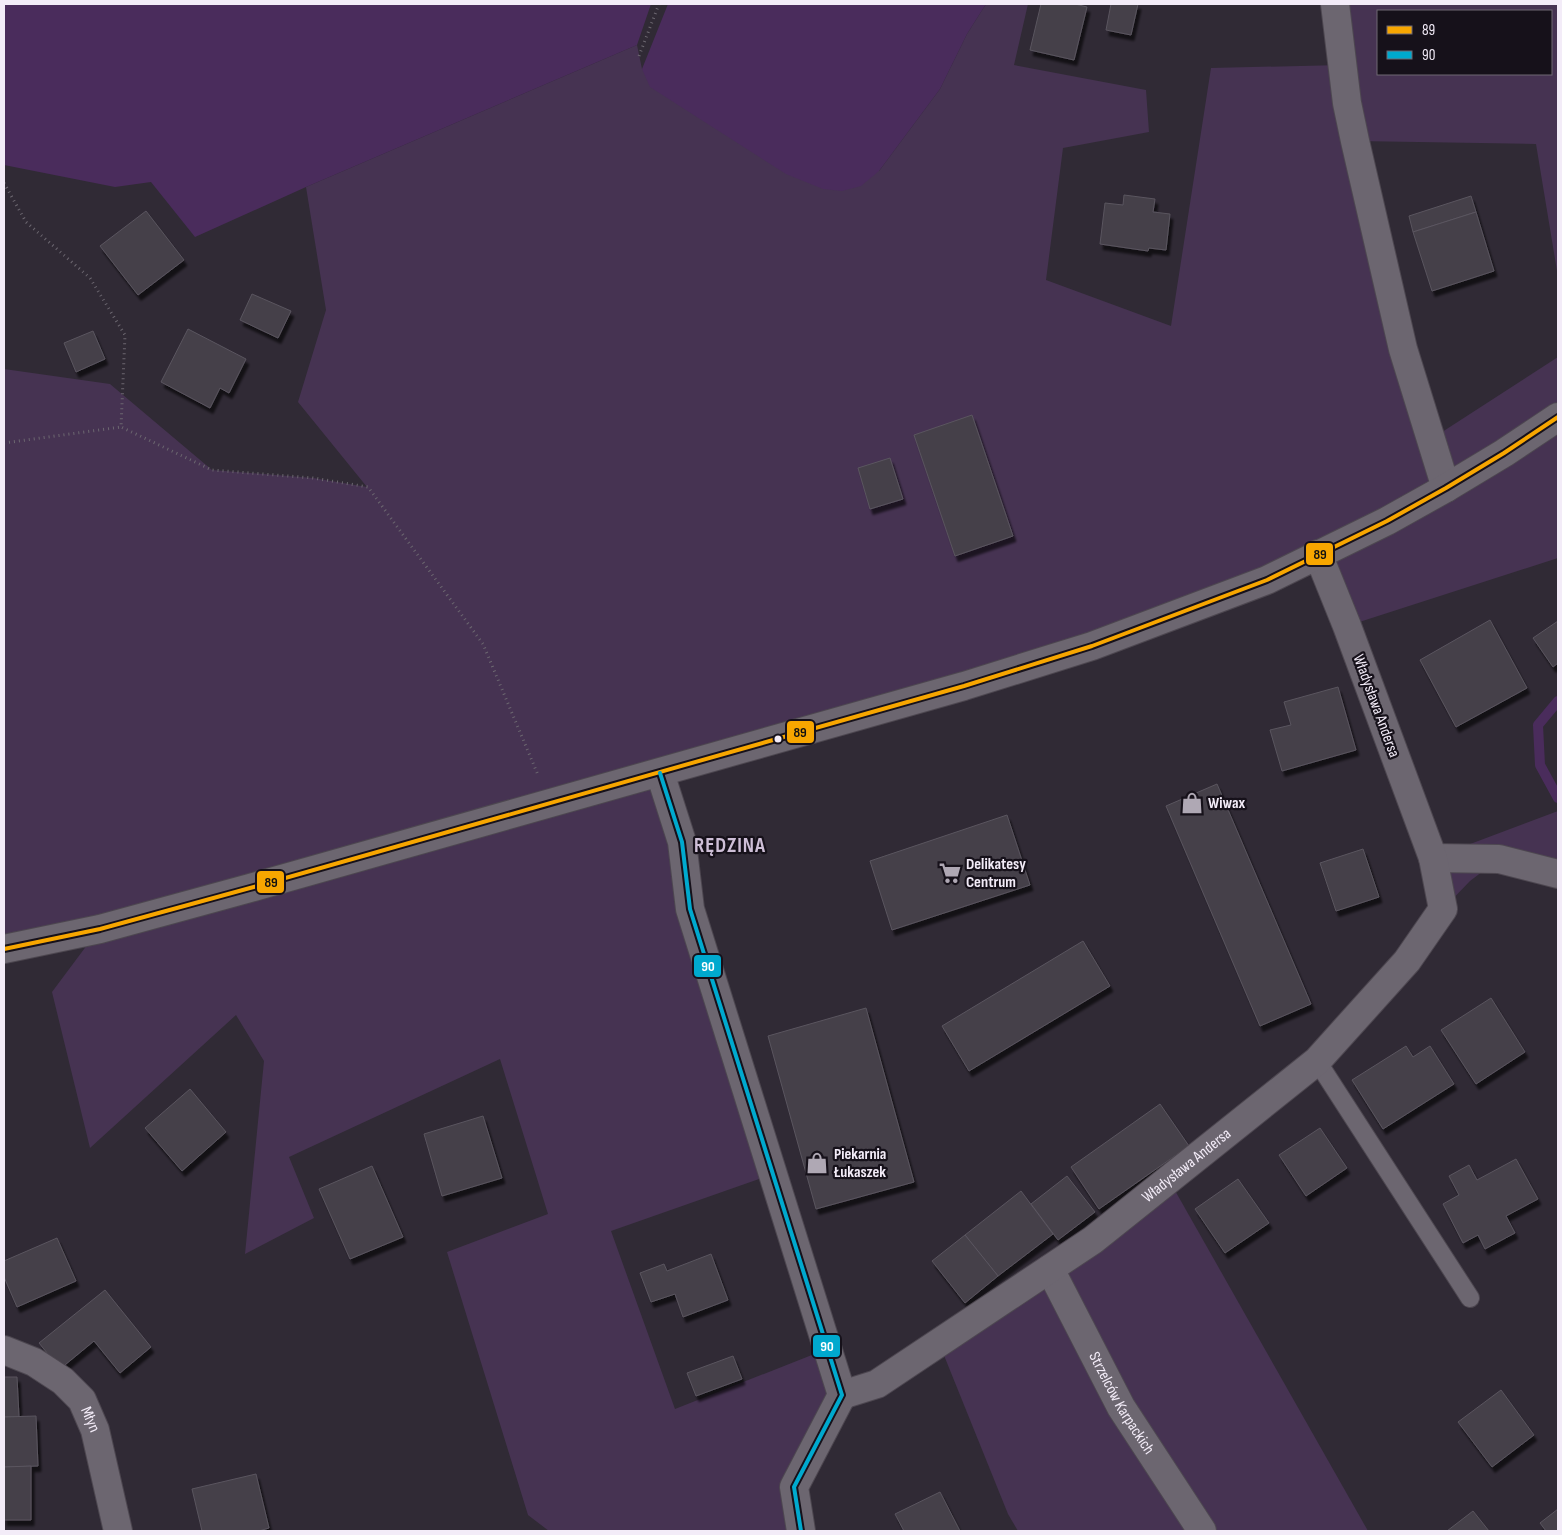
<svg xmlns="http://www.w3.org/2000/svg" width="1562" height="1535" font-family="'Sofia Sans Condensed',sans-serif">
	<defs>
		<filter id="shadow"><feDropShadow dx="3" dy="5.5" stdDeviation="1" flood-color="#0009"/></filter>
	</defs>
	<rect width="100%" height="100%" fill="#302a35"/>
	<g fill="#463352" fill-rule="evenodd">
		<path d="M986,4H1028L1014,65L1146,90L1149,132L1063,148L1046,280L1171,326L1211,68L1342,65L1335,4H1558V277L1536,144L1356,141L1439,434L1558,357V558L1347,626L1319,555L1267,580L660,773L773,1174L611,1231L675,1409L827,1349L842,1395L794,1487L801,1531H549L528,1515L447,1252L548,1214L500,1059L289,1157L314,1218L245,1254L264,1061L236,1015L90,1148L52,992L99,929L4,949V369L110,384L212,470L313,478L367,487L298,402L326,310L306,187L637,45L642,69L879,171L940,89L967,34ZM1378,11H1551V74H1378Z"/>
		<path d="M1558,811V874L1499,859L1470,881L1443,909L1433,858Z"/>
		<path d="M1169,1180L1368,1531H1018L1008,1514L939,1343Z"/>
	</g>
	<g fill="#4a2c5c">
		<path d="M4,4H651L637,45L306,187L195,237L151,182L115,187L4,165Z"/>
		<path d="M668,4H986L967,34L940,89L879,171L861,186L842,191L823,189L786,174L650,87L642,69Z"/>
	</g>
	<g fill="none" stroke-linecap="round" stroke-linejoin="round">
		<path stroke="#4a2c5c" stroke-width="10" d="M1558,701L1538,725L1540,765L1558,798"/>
	</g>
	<g fill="#454049" stroke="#5a555f" filter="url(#shadow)">
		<path d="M1041,4H1075L1087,7L1074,60L1030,50Z"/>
		<path d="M1111,4H1138L1131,35L1106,30Z"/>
		<path d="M1124,195L1155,199L1153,212L1170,214L1166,250L1149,248L1148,251L1100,244L1105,203L1123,205Z"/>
		<path d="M1471,196L1476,212L1413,232L1409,216Z"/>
		<path d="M146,211L184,260L138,295L100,246Z"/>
		<path d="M1476,212L1494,271L1432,291L1413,232Z"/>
		<path d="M252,294L291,311L278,338L240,320Z"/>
		<path d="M188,329L246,359L229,393L220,388L210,408L161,382Z"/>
		<path d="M93,331L105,359L76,372L64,343Z"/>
		<path d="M972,415L1013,536L955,556L914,435Z"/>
		<path d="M890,458L903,499L870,509L858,468Z"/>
		<path d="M1490,620L1527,688L1456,727L1420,660Z"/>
		<path d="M1558,621V663L1553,667L1533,638Z"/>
		<path d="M1338,687L1356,750L1282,771L1270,730L1291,725L1284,702Z"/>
		<path d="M1217,784L1311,1004L1260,1026L1166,806Z"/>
		<path d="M1007,815L1030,885L892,930L870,861Z"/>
		<path d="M1363,849L1379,897L1336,911L1320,863Z"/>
		<path d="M1083,941L1110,986L969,1071L942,1026Z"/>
		<path d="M1491,998L1525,1052L1476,1084L1441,1030Z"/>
		<path d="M866,1008L914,1182L816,1209L768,1036Z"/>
		<path d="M1406,1046L1413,1057L1430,1046L1454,1084L1383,1129L1352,1080Z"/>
		<path d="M190,1089L226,1132L182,1171L145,1128Z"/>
		<path d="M1160,1104L1189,1146L1099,1209L1071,1167Z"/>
		<path d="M483,1116L502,1178L442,1196L424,1134Z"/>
		<path d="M1320,1128L1347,1168L1306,1196L1279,1155Z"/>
		<path d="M1516,1159L1538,1199L1506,1216L1515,1233L1485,1249L1478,1235L1463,1243L1443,1204L1459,1195L1449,1176L1469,1165L1477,1180Z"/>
		<path d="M372,1166L403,1237L350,1259L319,1189Z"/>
		<path d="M1067,1176L1095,1212L1058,1240L1031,1204Z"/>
		<path d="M1238,1179L1269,1223L1225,1253L1195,1209Z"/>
		<path d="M1021,1191L1053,1234L998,1276L965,1235Z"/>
		<path d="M965,1235L998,1276L965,1303L932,1261Z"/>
		<path d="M57,1238L76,1281L17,1307L4,1277V1261Z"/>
		<path d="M711,1254L728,1300L683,1317L675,1294L651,1302L640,1273L664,1264L667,1271Z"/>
		<path d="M105,1290L151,1347L120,1373L94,1341L60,1369L39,1343Z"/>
		<path d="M733,1356L742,1379L696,1396L687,1373Z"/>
		<path d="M4,1377H17L19,1417H4Z"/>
		<path d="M1501,1390L1534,1435L1492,1467L1458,1422Z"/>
		<path d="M36,1416L38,1466L4,1467V1417Z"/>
		<path d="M31,1466V1520H4V1467Z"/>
		<path d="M256,1474L269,1528L259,1531H202L192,1489Z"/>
		<path d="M940,1492L960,1531H904L895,1514Z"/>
		<path d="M1558,1509V1531H1546L1540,1523Z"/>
		<path d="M1473,1511L1489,1531H1447Z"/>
	</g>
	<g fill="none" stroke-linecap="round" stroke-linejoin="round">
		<g stroke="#4d4750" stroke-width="20">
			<path id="service" d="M1317,1061L1470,1298"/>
		</g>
		<g stroke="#4d4750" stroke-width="30">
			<g id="minor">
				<path d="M1335,4L1347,103L1355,141L1403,349L1446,488"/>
				<path d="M660,773L682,842L690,909L842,1395L794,1487L801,1531"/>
				<path d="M1433,858L1499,859L1558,874"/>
				<path id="s1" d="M1050,1269L1121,1407L1202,1531"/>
				<path id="s2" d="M4,1350L34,1362L63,1381L82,1400L95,1430L118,1531"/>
				<path id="s3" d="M842,1395L877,1384L1093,1240L1317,1061L1407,961L1443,909L1433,858L1347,626L1318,554"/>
			</g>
		</g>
		<g stroke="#4d4750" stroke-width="30">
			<path id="secondary" d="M4,949L100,929L250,888L964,686L1092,646L1267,580L1387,521L1446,488L1504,453L1558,417"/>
		</g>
		<g stroke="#6c6770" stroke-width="3" stroke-dasharray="1 4" stroke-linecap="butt">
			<path d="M639,56L659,4"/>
			<path d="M4,183L26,222L90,278L125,335L121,427L212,470L313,478L368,487L483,644L538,775"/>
			<path d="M4,443L121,427"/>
		</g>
		<use href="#service" stroke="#6c6670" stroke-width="18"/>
		<use href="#minor" stroke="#6c6670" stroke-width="28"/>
		<use href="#secondary" stroke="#6c6670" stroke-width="28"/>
		<g stroke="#16111a" stroke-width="8">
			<path id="bus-1" d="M4,949L100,929L250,888L964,686L1092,646L1267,580L1387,521L1446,488L1504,453L1558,417"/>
		</g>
		<g stroke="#16111a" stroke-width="8">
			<path id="bus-2" d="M660,773L682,842L690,909L842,1395L794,1487L801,1531"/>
		</g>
		<use href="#bus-1" stroke="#f7a600" stroke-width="4"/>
		<use href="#bus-2" stroke="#00a9ce" stroke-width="4"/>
	</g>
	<defs>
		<g id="shop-bare" transform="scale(1.725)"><path d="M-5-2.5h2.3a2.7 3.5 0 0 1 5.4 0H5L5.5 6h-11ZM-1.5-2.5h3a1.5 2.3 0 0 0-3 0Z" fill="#afa8b4" stroke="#16111a" stroke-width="2.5" paint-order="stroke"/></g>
		<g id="supermarket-bare" transform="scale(1.725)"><path d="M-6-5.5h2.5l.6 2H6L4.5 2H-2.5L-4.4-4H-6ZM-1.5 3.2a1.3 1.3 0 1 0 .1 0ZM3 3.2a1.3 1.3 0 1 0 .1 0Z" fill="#afa8b4" stroke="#16111a" stroke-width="2.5" paint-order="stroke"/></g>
	</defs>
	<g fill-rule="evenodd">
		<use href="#shop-bare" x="1192" y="803"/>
		<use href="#supermarket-bare" x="950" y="873"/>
		<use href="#shop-bare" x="817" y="1163"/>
	</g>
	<circle fill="#f3ecf8" stroke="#16111a" stroke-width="2" cx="778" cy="739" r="4.5"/>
	<g text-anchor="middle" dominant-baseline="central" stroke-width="4.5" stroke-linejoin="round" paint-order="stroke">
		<g font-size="16" fill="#f3ecf8" stroke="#16111a">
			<text transform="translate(1376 706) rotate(70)">Władysława Andersa</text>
			<text stroke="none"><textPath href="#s3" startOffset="416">Władysława Andersa</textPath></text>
			<text stroke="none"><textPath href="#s1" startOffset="152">Strzelców Karpackich</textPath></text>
			<text stroke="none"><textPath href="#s2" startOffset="115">Młyn</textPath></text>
		</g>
		<g font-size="16" font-weight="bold" fill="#f3ecf8" stroke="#16111a" text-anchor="start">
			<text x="1208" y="803">Wiwax</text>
			<text x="966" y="864">Delikatesy<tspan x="966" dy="18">Centrum</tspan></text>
			<text x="834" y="1154">Piekarnia<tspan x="834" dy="18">Łukaszek</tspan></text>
		</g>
		<g font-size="21" font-weight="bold" letter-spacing="1" fill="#cebfd7" stroke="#16111a">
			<text x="730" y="845">RĘDZINA</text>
		</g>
	</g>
	<g stroke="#16111a" stroke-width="2">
		<rect x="1305" y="542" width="29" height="24" rx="5" fill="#f7a600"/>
		<rect x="786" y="720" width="29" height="24" rx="5" fill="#f7a600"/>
		<rect x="256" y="870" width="29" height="24" rx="5" fill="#f7a600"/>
		<rect x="693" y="954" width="29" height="24" rx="5" fill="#00a9ce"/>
		<rect x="812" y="1334" width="29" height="24" rx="5" fill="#00a9ce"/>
	</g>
	<g font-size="14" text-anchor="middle" font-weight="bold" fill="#fff">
		<text x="708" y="971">90</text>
		<text x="827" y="1351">90</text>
	</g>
	<g font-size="14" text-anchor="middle" font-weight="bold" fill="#111">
		<text x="1320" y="559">89</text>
		<text x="800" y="737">89</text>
		<text x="271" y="887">89</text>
	</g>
	<rect width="1562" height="1535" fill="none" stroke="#f3ecf8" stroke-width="10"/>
	<rect x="1377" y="10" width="175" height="65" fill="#16111a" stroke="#6e6973"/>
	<rect x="1387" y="26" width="25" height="8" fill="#f7a600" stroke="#6e6973"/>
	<text x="1422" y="35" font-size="15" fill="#f3ecf8">89</text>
	<rect x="1387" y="51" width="25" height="8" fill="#00a9ce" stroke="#6e6973"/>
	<text x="1422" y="60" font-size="15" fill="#f3ecf8">90</text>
</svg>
